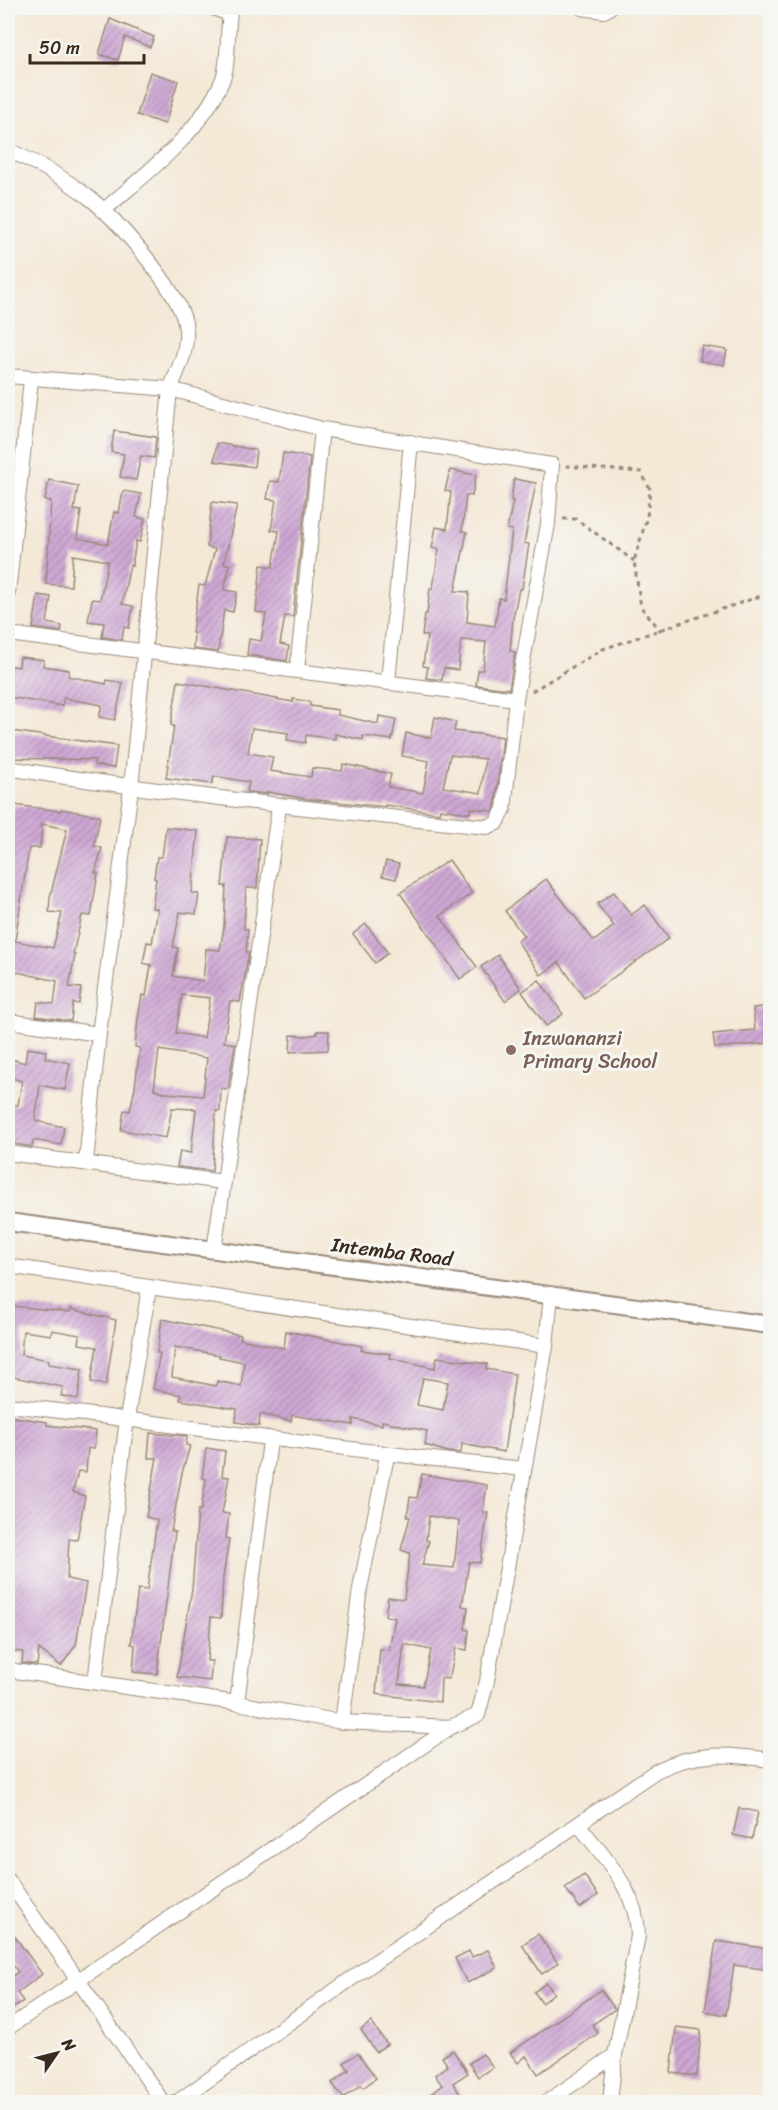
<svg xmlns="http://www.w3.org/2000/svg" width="778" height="2110" font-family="Sriracha,sans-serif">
	<defs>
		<pattern id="building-hatch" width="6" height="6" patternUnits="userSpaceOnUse" patternTransform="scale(1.5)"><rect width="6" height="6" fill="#cfa8d5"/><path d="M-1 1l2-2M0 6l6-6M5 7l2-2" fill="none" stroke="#a989ac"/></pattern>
	</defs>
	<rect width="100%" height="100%" fill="#f6f6f2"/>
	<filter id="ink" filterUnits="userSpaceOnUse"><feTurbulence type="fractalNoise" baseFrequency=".0167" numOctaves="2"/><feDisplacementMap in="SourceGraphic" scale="12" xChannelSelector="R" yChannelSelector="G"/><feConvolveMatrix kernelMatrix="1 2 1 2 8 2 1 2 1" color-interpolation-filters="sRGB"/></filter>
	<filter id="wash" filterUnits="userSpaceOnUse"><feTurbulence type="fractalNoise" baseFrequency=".008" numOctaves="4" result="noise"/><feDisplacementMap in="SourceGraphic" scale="24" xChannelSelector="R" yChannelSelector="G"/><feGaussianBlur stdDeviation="1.35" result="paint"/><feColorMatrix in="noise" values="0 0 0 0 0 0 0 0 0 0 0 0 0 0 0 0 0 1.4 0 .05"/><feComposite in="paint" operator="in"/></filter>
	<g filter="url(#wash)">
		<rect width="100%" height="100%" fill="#f4e8d6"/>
		<g id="blocks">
			<g fill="url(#building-hatch)" fill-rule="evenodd">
				<path d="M110,19L154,37L150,47L125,37L118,60L99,54Z"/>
				<path d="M150,72L178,81L165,124L137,115Z"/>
				<path d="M702,346L727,350L724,365L700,361Z"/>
				<path d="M114,431L156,437L154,458L141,456L136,480L120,477L124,454L111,452Z"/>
				<path d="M217,443L256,450L254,467L214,461Z"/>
				<path d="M283,453L310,457L293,617L285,616L280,644L289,646L287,661L247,655L249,639L261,641L266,614L256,612L261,565L273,567L279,531L271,530L276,500L267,499L270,481L279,482Z"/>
				<path d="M450,470L476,475L472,496L466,495L462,531L467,532L455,591L469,592L467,622L495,626L499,598L504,599L512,530L507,529L513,501L511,500L514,479L536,483L524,543L529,544L522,589H519L513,618L510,651L515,652L509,689L476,685L478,670H483L486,642L461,640L458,670L444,668L442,680L426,678L428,667L423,666L427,636L422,635L425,614H427L430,588H433L439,549L432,548L436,527L447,529L451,492L445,491Z"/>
				<path d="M49,480L78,486L74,510L81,511L77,538L108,544L114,512L119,513L123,491L141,494L136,517L145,519L140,542L136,541L132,566L130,565L122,604L133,606L129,628L124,627L122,640L102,637L104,623L88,621L92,599L100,600L108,561L73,555L71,586L46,584L51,501L45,500Z"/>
				<path d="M212,502L237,505L224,563L230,565L224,590L237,592L233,612L224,610L218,652L193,649L194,633H192L199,585L205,586L215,549L207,547Z"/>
				<path d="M38,595L51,597L47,623L62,626L61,632L33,628Z"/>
				<path d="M20,657L44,660L43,666L69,670L68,676L106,684L107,680L123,683L115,720L99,717L102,705L64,698L62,706L8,697V665L19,667Z"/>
				<path d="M178,681L293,702V699L310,702V706L338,710V715L378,724L379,716L396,719L392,740L363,736V740L335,734V739L306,735L305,743L287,740L288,733L252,728L248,753L273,757L270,771L311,777L312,768L342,771L343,764L391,774L388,787L423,793L429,761L402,756L406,733L431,738L435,717L456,722L454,731L503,737L495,806L493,811L471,808L470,813L440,809L439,813L385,805V807L308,799L267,792V794L247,792L249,782L214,776L212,784L166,778L174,726L171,725ZM450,755L485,759L481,793L443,787Z"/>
				<path d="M11,731L117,746L114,768L94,765L95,760L8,758Z"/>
				<path d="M14,805L60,811L61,809L100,816L94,846L102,848L95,873H98L91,916L82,915L73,954L75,955L69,987L81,988L79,1004L73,1003L71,1021L36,1016L38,1002L54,1004L57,981L8,970V832L11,833ZM42,824L67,829L50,897L49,912L62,913L53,948L15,941L29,848H40Z"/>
				<path d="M166,827L198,831L192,893L199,894L196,914L180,912L173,947L178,948L173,976L203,981L206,949L220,950L224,927L226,886H222L227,837L260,839L257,888H246L244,929H248L246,952H249L240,1002L230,1001L224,1042L235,1044L228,1089L221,1088L220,1111H216L212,1171L177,1167L180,1151L191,1153L196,1109L172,1108L166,1138L121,1130L124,1110L130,1111L135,1087L140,1048L135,1047L138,1019L142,995L146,996L151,965L143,963L147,942L152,943L158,909L152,908L156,879L154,878L157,857H162ZM182,995L210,998L204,1038L176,1033ZM159,1050L207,1058L203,1096L166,1093L154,1089Z"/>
				<path d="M449,860L472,893L440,916L477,967L460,979L400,893Z"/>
				<path d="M386,861L399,864L396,879L382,876Z"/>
				<path d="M546,879L594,941L614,926L597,904L614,892L631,915L645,905L669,938L584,998L559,962L541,975L517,941L524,936L505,911Z"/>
				<path d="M366,924L388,953L375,963L353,934Z"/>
				<path d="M498,955L521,989L505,1001L481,967Z"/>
				<path d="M539,980L563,1014L546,1026L522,992Z"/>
				<path d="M771,1006V1043L715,1048L713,1034L755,1030L753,1008Z"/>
				<path d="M317,1031H329L328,1050L290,1052L291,1035L306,1036L317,1034Z"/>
				<path d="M27,1048L46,1051L45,1058L70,1063L65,1090L40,1085L36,1115V1121L64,1127L61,1145L33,1140L32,1147L8,1143V1104L18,1105L22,1081L8,1077V1058L25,1063Z"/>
				<path d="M12,1306L70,1312L71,1309L116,1320L106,1385L91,1382L97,1347L79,1344L80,1335L52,1330L51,1335L23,1331L21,1355L49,1360L48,1364L82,1369L78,1399L61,1396L63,1387L8,1376Z"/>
				<path d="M162,1319L241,1335L240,1339L278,1347L284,1348L286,1331L362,1346L361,1350L391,1354L390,1358L435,1368L437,1357L487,1364L486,1369L515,1374L504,1452L462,1444L461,1453L448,1452L425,1445L427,1431L382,1421V1425L353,1419V1425L292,1415L291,1421L260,1414L259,1426L236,1422L237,1409L180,1400L181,1395L153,1389L160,1353H157ZM175,1347L220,1355L219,1357L244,1362L241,1386L217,1381L216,1386L172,1377ZM423,1378L448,1382L443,1410L417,1405Z"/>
				<path d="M8,1416L47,1422V1425L96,1431L94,1449L88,1448L86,1472L78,1471L73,1492L85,1496L77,1540L69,1539L67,1579L86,1583L76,1645L61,1666L39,1649L37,1665L22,1663L23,1652L8,1651V1531L11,1503L8,1502Z"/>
				<path d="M150,1433L187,1436L186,1445L190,1446L182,1473L171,1531L175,1532L157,1674L133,1672L135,1645L131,1644L138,1589L147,1590L157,1520L146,1517L157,1458H148Z"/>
				<path d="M206,1448L225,1451L222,1476L229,1477L222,1513L229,1514L226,1538L229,1539L223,1577L221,1618L211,1617L207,1661H212L210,1681L177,1677L192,1589L198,1510H201L206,1479L202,1478Z"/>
				<path d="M422,1474L487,1485L483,1512H488L480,1563L469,1562L462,1606L468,1607L465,1629L469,1630L467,1650L456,1648L449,1679L441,1678L440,1702L376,1694L380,1649L389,1650L395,1618L385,1616L388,1597L404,1599L410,1553L401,1550L410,1517H407L410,1497L417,1498ZM429,1516L459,1521L454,1568L422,1565L429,1541L426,1540ZM404,1644L431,1650L423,1686L399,1684Z"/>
				<path d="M739,1808L758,1812L752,1839L733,1835Z"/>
				<path d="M584,1875L598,1895L580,1908L565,1888Z"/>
				<path d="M8,1927L42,1974L17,1993L23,2001L8,2012V1979L18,1972L8,1958Z"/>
				<path d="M538,1934L558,1963L542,1974L522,1945Z"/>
				<path d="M716,1941L771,1949V1970L734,1965L726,2015L705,2011Z"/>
				<path d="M488,1950L497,1968L467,1983L455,1958L469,1951L472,1957Z"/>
				<path d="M546,1983L554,1993L542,2003L534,1992Z"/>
				<path d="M601,1990L615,2009L592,2025L598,2033L577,2048L538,2074L526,2056L518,2063L510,2053Z"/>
				<path d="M371,2022L387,2044L376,2052L361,2030Z"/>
				<path d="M676,2027L701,2030L697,2076L671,2073Z"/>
				<path d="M453,2050L468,2073L453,2083L466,2103H419L442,2085L435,2075L448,2066L442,2057Z"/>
				<path d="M358,2053L376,2078L363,2088L361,2085L343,2098L332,2083L349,2070L344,2063Z"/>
				<path d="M483,2054L493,2067L478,2077L469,2063Z"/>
			</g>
		</g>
	</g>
	<g filter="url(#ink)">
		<use href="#blocks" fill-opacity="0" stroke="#98897a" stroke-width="1.5"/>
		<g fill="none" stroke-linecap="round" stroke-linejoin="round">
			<g stroke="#98897a" stroke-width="16">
				<g id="minor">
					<path d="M213,8L229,14"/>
					<path d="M582,8L604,11L609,8"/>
					<path d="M8,150C35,162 63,177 87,196C115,217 178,289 185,323C190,346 179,368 170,389L131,788L99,1034L86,1162"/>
					<path d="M103,211C146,173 199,135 222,81C230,63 226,29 231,8"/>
					<path d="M8,376L170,389L322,429L552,465L548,524L516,699L504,809L497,823L487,827C327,811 167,794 8,768"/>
					<path d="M8,593L31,380"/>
					<path d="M8,634L516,699"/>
					<path d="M297,670L322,429"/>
					<path d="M388,682L411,442"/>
					<path d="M8,1021L99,1034"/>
					<path d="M8,1153L223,1182"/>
					<path d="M214,1250L279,807"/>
					<path d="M8,1266L546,1346"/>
					<path d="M8,1405C180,1424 351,1452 524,1469"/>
					<path d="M8,1670L237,1703L342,1722L451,1727L478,1715L487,1681L546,1346L551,1294"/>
					<path d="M95,1682L127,1418L149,1289"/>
					<path d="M237,1703L270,1441"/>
					<path d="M342,1722L360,1589L387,1456"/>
					<path d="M579,1825C605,1859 638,1891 638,1936L615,2055L610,2102"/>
					<path d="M8,1880L163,2102"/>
					<path d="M8,2028L451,1727"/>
					<path d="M177,2102L375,1962L656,1771C695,1751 729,1754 770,1760"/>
					<path d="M547,2102L615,2055"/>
				</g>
			</g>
			<g stroke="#98897a" stroke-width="20">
				<path id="tertiary" d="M8,1222L770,1325"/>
			</g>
			<g stroke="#98897a" stroke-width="3" stroke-dasharray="4.5 4.5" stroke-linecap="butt">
				<path d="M566,466L641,472L650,489L647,517L634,561L641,607L661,631"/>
				<path d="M563,519H576L634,561"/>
				<path d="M532,691L603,649L770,593"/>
			</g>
			<use href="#minor" stroke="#fff" stroke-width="14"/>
			<use href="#tertiary" stroke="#fff" stroke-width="16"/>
		</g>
	</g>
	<circle fill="#8d6e63" stroke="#f6f6f2" stroke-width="2" cx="511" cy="1050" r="6"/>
	<g text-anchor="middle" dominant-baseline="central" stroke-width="6" stroke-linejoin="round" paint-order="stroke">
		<g font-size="20" fill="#785e54" stroke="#f6f6f2" text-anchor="start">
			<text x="523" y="1038">Inzwananzi<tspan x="523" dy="23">Primary School</tspan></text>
		</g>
		<g font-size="20" fill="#3b2a1e" stroke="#f6f6f2">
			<text transform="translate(392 1252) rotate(7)">Intemba Road</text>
		</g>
	</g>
	<rect width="778" height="2110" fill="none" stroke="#f6f6f2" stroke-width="30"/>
	<g transform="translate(57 2053) rotate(55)" stroke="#f6f6f2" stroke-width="4.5" paint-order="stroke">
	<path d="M0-4.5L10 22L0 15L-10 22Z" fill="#3b2a1e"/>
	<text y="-9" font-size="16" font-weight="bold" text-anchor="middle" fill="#3b2a1e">N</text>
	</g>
	<path d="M30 54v9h114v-9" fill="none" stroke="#3b2a1e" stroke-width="3"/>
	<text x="39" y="54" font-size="18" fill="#3b2a1e" stroke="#f6f6f2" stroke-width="4.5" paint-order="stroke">50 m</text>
</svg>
